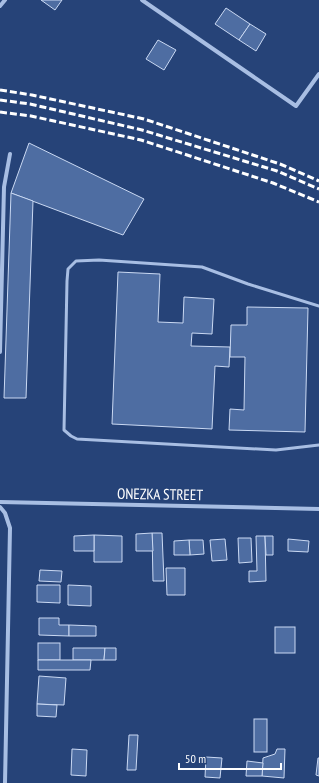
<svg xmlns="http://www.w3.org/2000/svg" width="319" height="783" font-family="'PT Sans Narrow',sans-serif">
	<rect width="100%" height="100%" fill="#264378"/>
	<g fill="#4e6da2" stroke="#cad9f3">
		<path d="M41,0H62L55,10Z"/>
		<path d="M226,8L250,24L239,40L215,24Z"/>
		<path d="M250,24L266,34L256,51L239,40Z"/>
		<path d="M158,40L176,50L164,70L146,59Z"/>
		<path d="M29,143L144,199L123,235L11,193Z"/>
		<path d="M11,193L33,201L26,398H4Z"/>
		<path d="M118,272L160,274L158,322L183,323L184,297L214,299L212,334L192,333L191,346L230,347L229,367L215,366L212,429L112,424Z"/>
		<path d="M247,307L308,308L305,432L229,430L230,409L244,410L245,357H230L231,325H247Z"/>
		<path d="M152,533H162L164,581H153Z"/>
		<path d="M152,533L153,551H136V534Z"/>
		<path d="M94,535L122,536V562H94Z"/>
		<path d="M94,535V551H74V536Z"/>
		<path d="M256,536H265L266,581L249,582V571H257Z"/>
		<path d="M265,536H273V555H266Z"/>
		<path d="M238,538H251L252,562L239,563Z"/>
		<path d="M225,539L227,560L212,561L210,540Z"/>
		<path d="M288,539L309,541L308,552L288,551Z"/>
		<path d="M189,540H203L204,554L190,555Z"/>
		<path d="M189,540L190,555H174V541Z"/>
		<path d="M166,568H185V595H167Z"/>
		<path d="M40,570L62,571L61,582L39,581Z"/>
		<path d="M37,585H60V603L37,602Z"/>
		<path d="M68,585L91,586V606L68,605Z"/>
		<path d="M39,618H59V625H69V636L39,635Z"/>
		<path d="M69,625L96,626V636H69Z"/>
		<rect x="275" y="627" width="20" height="26"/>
		<rect x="38" y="643" width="22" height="17"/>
		<path d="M73,648H105L104,660H73Z"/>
		<path d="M105,648H116V660H104Z"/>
		<path d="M38,660H91L90,670H38Z"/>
		<path d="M39,676L66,678L64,705L37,704Z"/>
		<path d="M37,704L57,705L56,717L37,716Z"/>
		<rect x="254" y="719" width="13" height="33"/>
		<path d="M129,735H138L136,770H127Z"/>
		<path d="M72,749L87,750L86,776L71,775Z"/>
		<path d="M277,749H285L284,778L262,776L263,758L275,754Z"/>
		<path d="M206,757L222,758L220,778L205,777Z"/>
		<path d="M318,758H319V776L316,775Z"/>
		<path d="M247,761L263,763L262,776H246Z"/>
	</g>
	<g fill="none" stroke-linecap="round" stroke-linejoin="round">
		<path stroke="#a8bee3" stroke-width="3" d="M319,306L248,284L202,267L99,260L76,261L68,269L67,281L64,430L71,436L77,439L276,450L319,445"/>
		<g stroke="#a8bee3" stroke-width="4">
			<path d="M142,0L296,106L319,74"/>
			<path d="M0,6L5,0"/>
			<path d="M0,352L4,187L10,154"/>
			<path d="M0,502L319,509"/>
			<path d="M0,507L5,513L10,528L5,783"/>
		</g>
		<g stroke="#fff" stroke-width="3" stroke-dasharray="7 3" stroke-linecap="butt">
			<path d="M0,90L32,95L144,119L280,164L319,181"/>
			<path d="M0,100L30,104L142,130L277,171L319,189"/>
			<path d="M0,112L31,116L141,140L273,183L319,202"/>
		</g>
	</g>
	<g text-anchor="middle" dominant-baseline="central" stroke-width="3" stroke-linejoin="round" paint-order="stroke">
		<g font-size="15" fill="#fff" stroke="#264378">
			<text transform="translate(160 494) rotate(1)">ONEZKA STREET</text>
		</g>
	</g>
	<path d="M179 763v6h102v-6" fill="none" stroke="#ffffff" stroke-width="2"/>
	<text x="185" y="763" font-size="12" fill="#ffffff" stroke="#264378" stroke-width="3" paint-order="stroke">50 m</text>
</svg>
